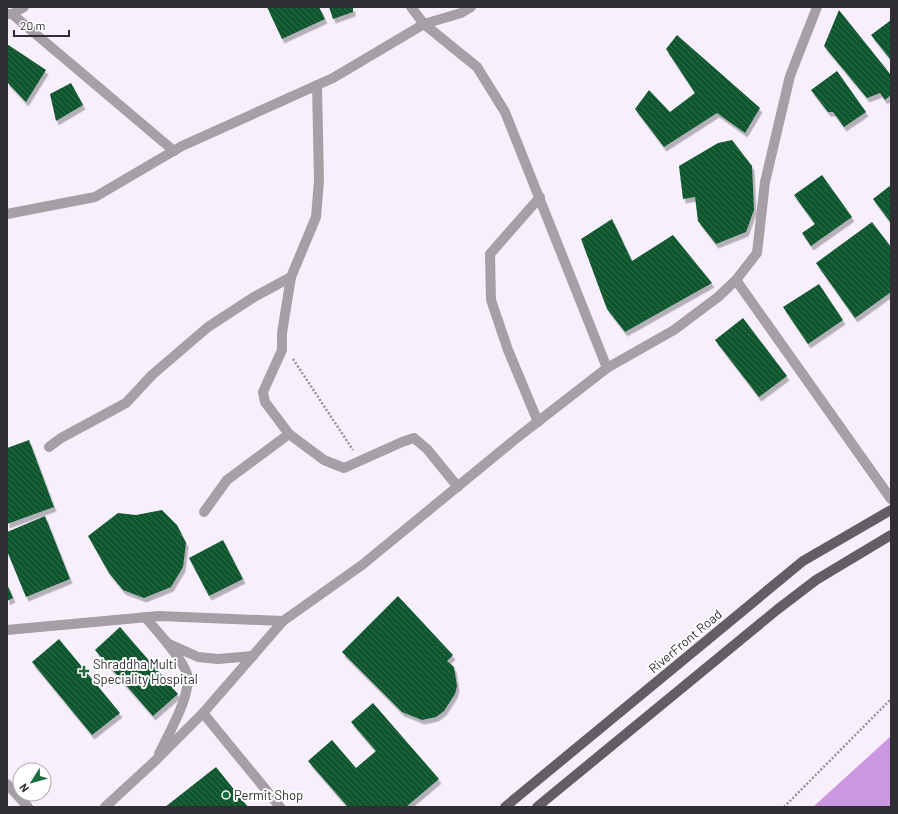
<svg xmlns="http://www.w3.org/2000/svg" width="898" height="814" font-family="Barlow,sans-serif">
	<defs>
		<pattern id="building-back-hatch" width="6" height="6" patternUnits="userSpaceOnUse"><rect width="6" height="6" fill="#0c572f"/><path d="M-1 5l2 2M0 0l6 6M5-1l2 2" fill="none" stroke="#306c4c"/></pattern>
		<filter id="shadow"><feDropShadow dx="2.5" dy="4.5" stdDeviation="0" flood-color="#0004"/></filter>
	</defs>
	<rect width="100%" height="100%" fill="#f7effb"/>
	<path fill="#cc96e1" d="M891,736V807H813Z"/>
	<g fill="url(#building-back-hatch)" filter="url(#shadow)">
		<path d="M267,7H319L325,19L282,39Z"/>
		<path d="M329,7H353V12L333,19Z"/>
		<path d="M839,10L891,75V95L885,100L880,93L867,98L824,46Z"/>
		<path d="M891,20V60L871,35Z"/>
		<path d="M677,35L760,108L745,133L717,113L664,147L635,109L649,90L670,112L695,93L666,49Z"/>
		<path d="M7,44L46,70L26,102L7,82Z"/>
		<path d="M837,71L866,112L844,127L833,112H828L811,90Z"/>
		<path d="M71,83L83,105L56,121L50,94Z"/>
		<path d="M732,140L752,166L754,210L746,232L716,244L698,221L695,197L683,199L679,166L718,143Z"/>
		<path d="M822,175L852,217L811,246L802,233L815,224L794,195Z"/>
		<path d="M891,185V223L873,199Z"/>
		<path d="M612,219L632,261L673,235L712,283L625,332L607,309L581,239Z"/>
		<path d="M872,222L891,247V292L855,318L816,263Z"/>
		<path d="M819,284L843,320L808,344L783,307Z"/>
		<path d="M743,318L787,376L759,397L715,340Z"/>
		<path d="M29,440L54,507L7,524V448Z"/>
		<path d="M162,510L177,525L186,543L183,567L171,587L144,598L123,590L109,573L88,536L118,513L136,515Z"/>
		<path d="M45,516L70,579L26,597L7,551V532Z"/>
		<path d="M223,540L243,579L209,596L189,558Z"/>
		<path d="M7,584L13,598L7,601Z"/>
		<path d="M398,596L453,655L447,661L454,667L457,686L455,694L444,711L436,717L422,720L402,712L342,652Z"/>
		<path d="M120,627L178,694L153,716L95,650Z"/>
		<path d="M59,639L120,713L92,735L32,662Z"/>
		<path d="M373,703L439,779L406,807H348L308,761L332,740L356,768L376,751L351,722Z"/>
		<path d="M216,767L248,807H165Z"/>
	</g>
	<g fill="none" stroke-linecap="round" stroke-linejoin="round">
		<g stroke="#969099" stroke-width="2.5" stroke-dasharray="2 2" stroke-linecap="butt">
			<path d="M293,359L353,450"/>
			<path d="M784,807L891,699"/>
		</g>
		<g stroke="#a4a0a5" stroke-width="10">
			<path d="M411,7L424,24L477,67L505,112L607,368"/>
			<path d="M7,14H12L174,151"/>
			<path d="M12,14L24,7"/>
			<path d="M7,214L95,197L182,146L333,78L424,24L461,13L471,7"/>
			<path d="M736,280L891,499"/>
			<path d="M538,422L508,350L491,300L490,254L540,197"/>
			<path d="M289,434L265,402L263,392L282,350V333L291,277"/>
			<path d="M49,447L61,438L126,403L152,375L208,327L254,297L291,277L316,217L319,181L317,85"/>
			<path d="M204,512L227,480L289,434L324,460L344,468L402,442L414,438L427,449L458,487"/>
			<path d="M145,617C156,630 182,658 187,674C192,694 168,735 159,754"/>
			<path d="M7,630L159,616L283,621"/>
			<path d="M167,643L198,657L218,659L253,656"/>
			<path d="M203,713L280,807"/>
			<path d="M7,784L28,807"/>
			<path d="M105,807L155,761L203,713L283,621L362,565L518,437L607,368L674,330L718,297L736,280L757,253L765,182L790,76L817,7"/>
		</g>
		<g stroke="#635d66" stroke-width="10">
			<path d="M505,807L803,561L891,510"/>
			<path d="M537,807L778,609L816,580L891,535"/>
		</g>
	</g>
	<g fill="#196c3d" stroke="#fff" stroke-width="1.5">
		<path d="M82 665h4v4h4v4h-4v4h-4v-4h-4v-4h4z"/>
		<circle cx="226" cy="795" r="4"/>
	</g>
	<g text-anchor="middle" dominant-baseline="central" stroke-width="4" stroke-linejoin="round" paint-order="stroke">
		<g font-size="13" fill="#312e33" stroke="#fff">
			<text transform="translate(685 641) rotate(-40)">RiverFront Road</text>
		</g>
		<g font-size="13" fill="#312e33" stroke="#fff" text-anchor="start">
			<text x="93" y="664">Shraddha Multi<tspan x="93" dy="15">Speciality Hospital</tspan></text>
			<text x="234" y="795">Permit Shop</text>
		</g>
	</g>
	<rect width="898" height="814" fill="none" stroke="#312e33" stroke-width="16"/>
	<g transform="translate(32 782) rotate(233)"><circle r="19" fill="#ffffff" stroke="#adabad"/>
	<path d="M0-3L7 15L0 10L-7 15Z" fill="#196c3d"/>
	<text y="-6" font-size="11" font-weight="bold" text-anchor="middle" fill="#312e33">N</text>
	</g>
	<path d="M14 30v6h55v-6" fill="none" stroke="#312e33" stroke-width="2"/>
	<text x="20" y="30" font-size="12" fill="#312e33" stroke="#ffffff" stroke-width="3" paint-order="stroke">20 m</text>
</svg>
